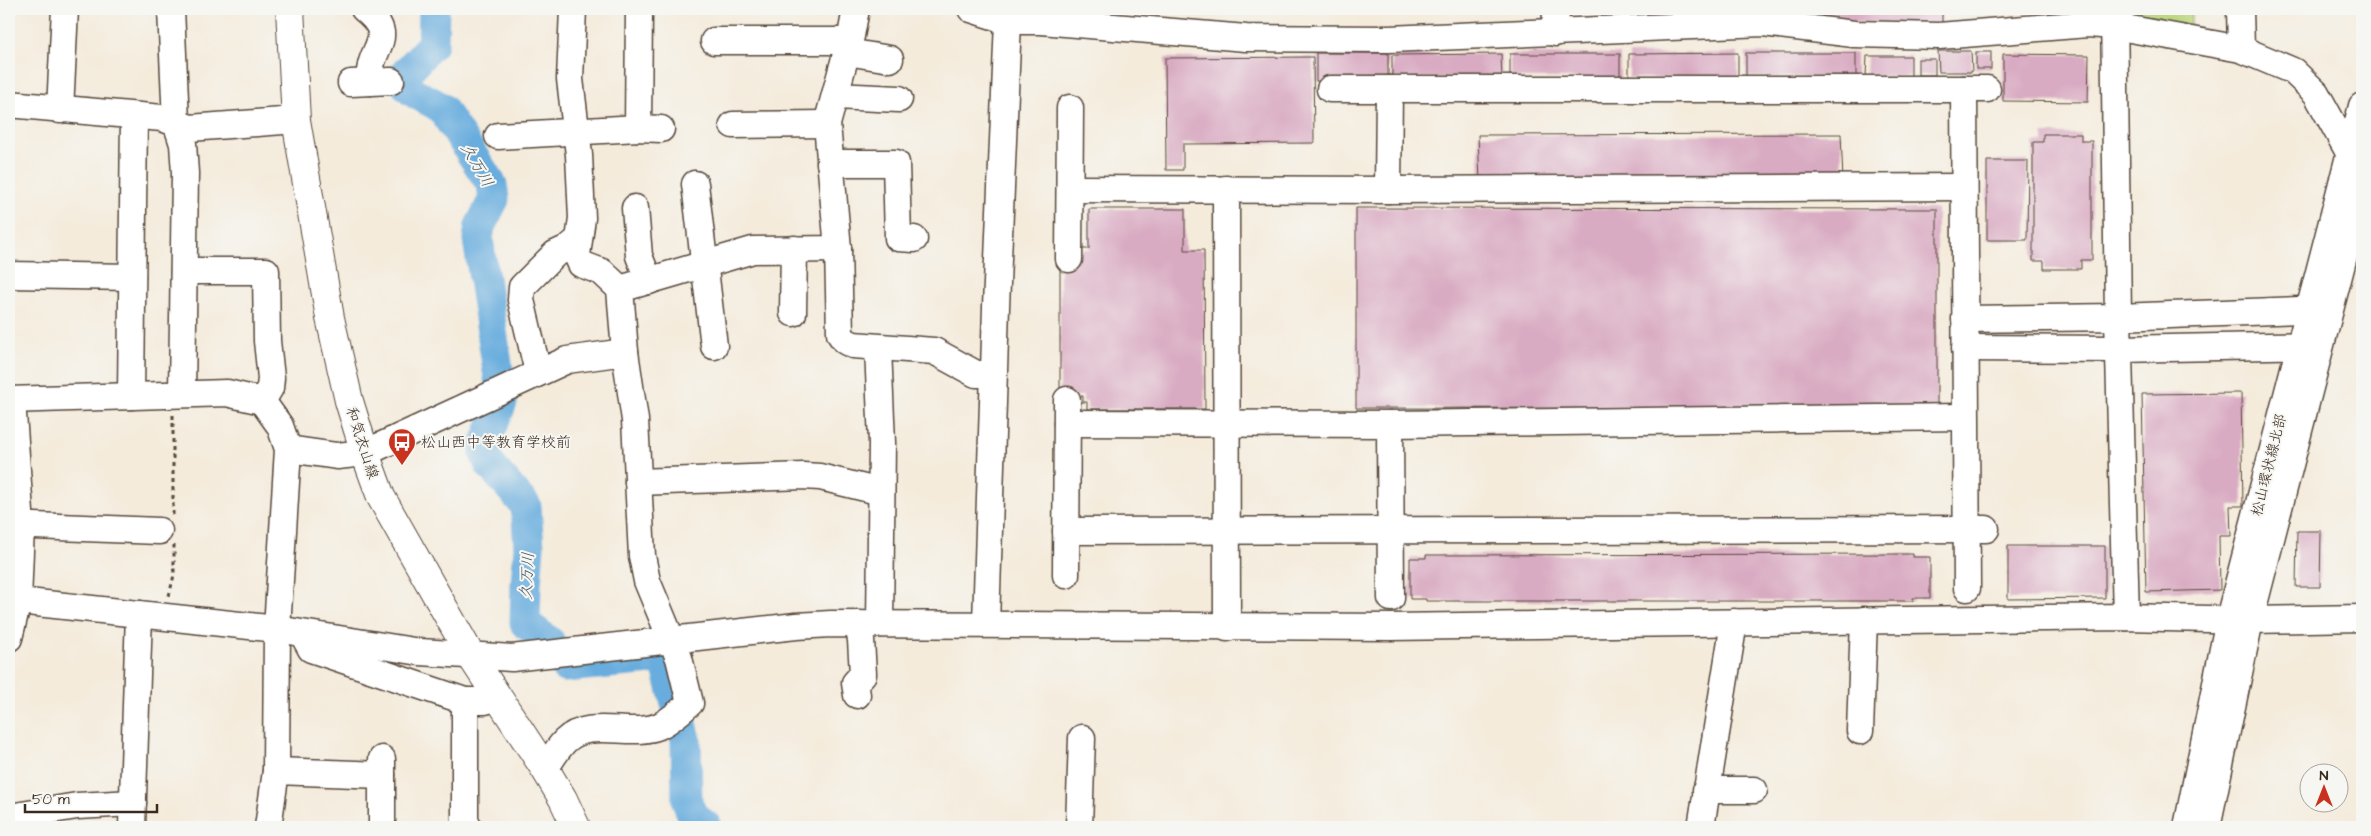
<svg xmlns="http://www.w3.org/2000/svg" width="2371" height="836" font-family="'Architects Daughter','Klee One',sans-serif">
	<rect width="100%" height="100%" fill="#f6f6f2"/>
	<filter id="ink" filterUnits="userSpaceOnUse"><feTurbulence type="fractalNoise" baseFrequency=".02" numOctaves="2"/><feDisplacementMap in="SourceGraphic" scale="10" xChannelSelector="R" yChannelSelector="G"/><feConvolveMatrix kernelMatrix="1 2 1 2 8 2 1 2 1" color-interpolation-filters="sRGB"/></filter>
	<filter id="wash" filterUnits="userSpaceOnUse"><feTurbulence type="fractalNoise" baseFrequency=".0096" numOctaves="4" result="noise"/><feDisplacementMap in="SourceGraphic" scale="20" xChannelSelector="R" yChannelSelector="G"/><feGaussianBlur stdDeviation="1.12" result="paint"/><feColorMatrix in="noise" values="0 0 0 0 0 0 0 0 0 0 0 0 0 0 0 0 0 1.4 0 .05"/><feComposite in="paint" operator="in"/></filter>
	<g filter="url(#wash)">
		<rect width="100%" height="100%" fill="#f4ebdb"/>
		<path fill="#bad57a" stroke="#7a804c" d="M2129,9H2191V29L2130,22Z"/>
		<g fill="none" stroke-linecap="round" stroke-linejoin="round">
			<g stroke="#69adde" stroke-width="31">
				<path d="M434,9L433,43L403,76C405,95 429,97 442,109L492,185L494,199L480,226L478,239L500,384"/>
				<path d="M503,396L502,402L485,445V454L490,465L526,506L529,547L526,583L525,623L550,642"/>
				<path d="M560,661L565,667L652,659L666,664L677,707"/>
				<path d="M680,717L686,739L687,802L693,816L707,827"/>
			</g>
		</g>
		<g id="blocks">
			<g fill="#d9abc2">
				<path d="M1811,9H1942V24L1846,22L1811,12Z"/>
				<path d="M1938,51H1971L1972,72H1939Z"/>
				<rect x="1976" y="52" width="15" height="17"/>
				<rect x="1316" y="53" width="72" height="28"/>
				<path d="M1738,53V77L1629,78V54Z"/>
				<rect x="1746" y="53" width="110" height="24"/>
				<path d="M1501,54L1502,78H1392V55Z"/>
				<rect x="1510" y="54" width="110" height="24"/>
				<path d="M2003,54L2089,55L2088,102L2003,101Z"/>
				<path d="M1867,56H1911V76H1866Z"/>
				<path d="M1313,57L1314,143L1183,144V170H1166L1165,58Z"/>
				<rect x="1918" y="59" width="17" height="16"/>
				<path d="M1841,134L1843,180L1480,181L1478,135Z"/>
				<path d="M2043,134H2081V141H2092V260H2081V269H2044V261H2033V142H2043Z"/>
				<path d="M1987,161H2028L2027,240H1987Z"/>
				<path d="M1356,208L1937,209V409L1356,408Z"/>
				<path d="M1089,209H1185V250H1204L1205,409H1087V402H1083V396H1060V262L1080,249H1089Z"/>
				<path d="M2241,393L2243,506H2230L2231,536H2219L2220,590L2146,592L2142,394Z"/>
				<path d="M2297,531H2321L2320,587H2296Z"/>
				<path d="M2008,546H2105V598L2008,599Z"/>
				<path d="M1913,554V557H1930V598H1913V601H1426V599H1410V558H1426V555Z"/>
			</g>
		</g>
	</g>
	<g filter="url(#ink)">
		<use href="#blocks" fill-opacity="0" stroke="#57473a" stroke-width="1"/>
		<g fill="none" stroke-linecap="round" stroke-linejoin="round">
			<g stroke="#57473a" stroke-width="29">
				<g id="minor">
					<path d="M171,9L176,122L183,144L185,173L182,394"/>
					<path d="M364,9C401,39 366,47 370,82"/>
					<path d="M573,9L570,79L579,155L582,218L577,255L581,264L602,272L620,289"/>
					<path d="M971,9L1008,21"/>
					<path d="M2114,9L2118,317L2126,617"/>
					<path d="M2240,9L2241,49"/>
					<path d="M1555,33L1556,9"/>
					<path d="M714,41H850"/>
					<path d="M847,52L890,59"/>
					<path d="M351,83L391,81"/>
					<path d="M1330,89H1389"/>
					<path d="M1964,89L1967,588"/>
					<path d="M835,96L899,99"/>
					<path d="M9,104L162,118L190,128L296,120"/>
					<path d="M60,110L65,9"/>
					<path d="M733,125L827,124"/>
					<path d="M638,128L639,9"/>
					<path d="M498,136L638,128L661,129"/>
					<path d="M830,163H896L898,238L914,239"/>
					<path d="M695,184L714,346"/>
					<path d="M1070,189L1388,190L1963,187"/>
					<path d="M1226,189L1227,628"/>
					<path d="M1388,190L1389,89H1987"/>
					<path d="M635,208L639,256L649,281"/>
					<path d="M838,249L840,334L845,341L853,345L934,351L976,374H993"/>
					<path d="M1069,259L1070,108"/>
					<path d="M184,271H266L267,341L271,378L270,388L262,401"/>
					<path d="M9,275L132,277"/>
					<path d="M793,313L794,249"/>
					<path d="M1965,319L2118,317L2325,309"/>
					<path d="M878,348L882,443L880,624"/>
					<path d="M1965,348L2119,349L2316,345"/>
					<path d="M625,352L620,289L753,250L838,249L827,124L851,36L856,9"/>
					<path d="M538,372L521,300L522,287L555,254L568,248L578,240"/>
					<path d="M131,396L134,116"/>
					<path d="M9,400L227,393L262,401L280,426L288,449L277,629L276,771L268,827"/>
					<path d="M1067,423L1390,424L1965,417"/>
					<path d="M1390,424L1391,598"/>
					<path d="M288,449L337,456L365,453L567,360L625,352L635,420L642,556L647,581L679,658L690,703C681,711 670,721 659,726C630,738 589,717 565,741C557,749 551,760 545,769"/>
					<path d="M638,482L803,476L820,477L881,492"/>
					<path d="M9,525L159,531"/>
					<path d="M1066,531L1986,529"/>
					<path d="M1066,575L1067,400"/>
					<path d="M9,600L277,629L420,652L512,658L796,626L831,624L1391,627L2126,617L2250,620L2362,618"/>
					<path d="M986,624L996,307L1008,21H1041L1246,38L1389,39L1763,23L1854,34L1939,36L2088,24L2114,26L2241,49L2293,71L2316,93L2362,176"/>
					<path d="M9,638L18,601L21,526L12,400"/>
					<path d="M306,640L311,649L465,701H485L497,696"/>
					<path d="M857,695L855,683L863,674L861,640L858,624"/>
					<path d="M465,701V820L468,827"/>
					<path d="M1860,731L1864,620"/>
					<path d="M382,759V827"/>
					<path d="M276,771L382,775"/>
					<path d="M1706,790H1754"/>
					<path d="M9,817L77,806L133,803"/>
					<path d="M132,827L139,614"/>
					<path d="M1079,827L1082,738"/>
					<path d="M1701,827L1734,622"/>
					<path d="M2187,827L2229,619L2362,106"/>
					<path d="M2207,827L2250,620L2362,186"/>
				</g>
			</g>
			<g stroke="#57473a" stroke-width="30">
				<path id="major" d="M290,9L296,120L330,318L349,401L365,453L381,497L471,656L545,769L563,799L576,827"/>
			</g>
			<g stroke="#57473a" stroke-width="3" stroke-dasharray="4 4" stroke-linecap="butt">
				<path d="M173,415V516"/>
				<path d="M169,596L174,575V545"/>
			</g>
			<use href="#minor" stroke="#fff" stroke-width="26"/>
			<use href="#major" stroke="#fff" stroke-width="28"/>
		</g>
	</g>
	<defs>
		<g id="bus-pin" transform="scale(1.4375)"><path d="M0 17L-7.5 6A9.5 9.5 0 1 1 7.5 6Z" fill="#c8321e" stroke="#f6f6f2"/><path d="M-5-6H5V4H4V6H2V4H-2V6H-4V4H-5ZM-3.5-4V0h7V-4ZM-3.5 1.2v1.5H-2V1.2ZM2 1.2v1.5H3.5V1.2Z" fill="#fff"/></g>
	</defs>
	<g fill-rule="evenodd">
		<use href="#bus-pin" x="402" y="442"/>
	</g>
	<g text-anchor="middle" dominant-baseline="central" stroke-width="4" stroke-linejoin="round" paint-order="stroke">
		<g font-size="15" fill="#3b2a1e" stroke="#f6f6f2" text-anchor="start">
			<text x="421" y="442">松山西中等教育学校前</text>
		</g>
		<g font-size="15" fill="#3b2a1e" stroke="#f6f6f2">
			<text transform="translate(362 443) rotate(72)">和気衣山線</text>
			<text transform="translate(2269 465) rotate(-76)">松山環状線北部</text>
		</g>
		<g font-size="16" font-style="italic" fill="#4b5861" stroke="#f6f6f2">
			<text transform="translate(477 165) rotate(60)">久万川</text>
			<text transform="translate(527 576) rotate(-87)">久万川</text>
		</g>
	</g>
	<rect width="2371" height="836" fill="none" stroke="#f6f6f2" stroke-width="30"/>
	<g transform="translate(2324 788)"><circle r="24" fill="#f6f6f2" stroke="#aba49d"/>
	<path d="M0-4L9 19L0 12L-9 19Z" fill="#c8321e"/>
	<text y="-8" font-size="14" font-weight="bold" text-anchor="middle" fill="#3b2a1e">N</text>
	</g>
	<path d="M25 804v8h132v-8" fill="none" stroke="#3b2a1e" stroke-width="2.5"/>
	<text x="32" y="804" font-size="15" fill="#3b2a1e" stroke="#f6f6f2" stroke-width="4" paint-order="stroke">50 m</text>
</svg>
